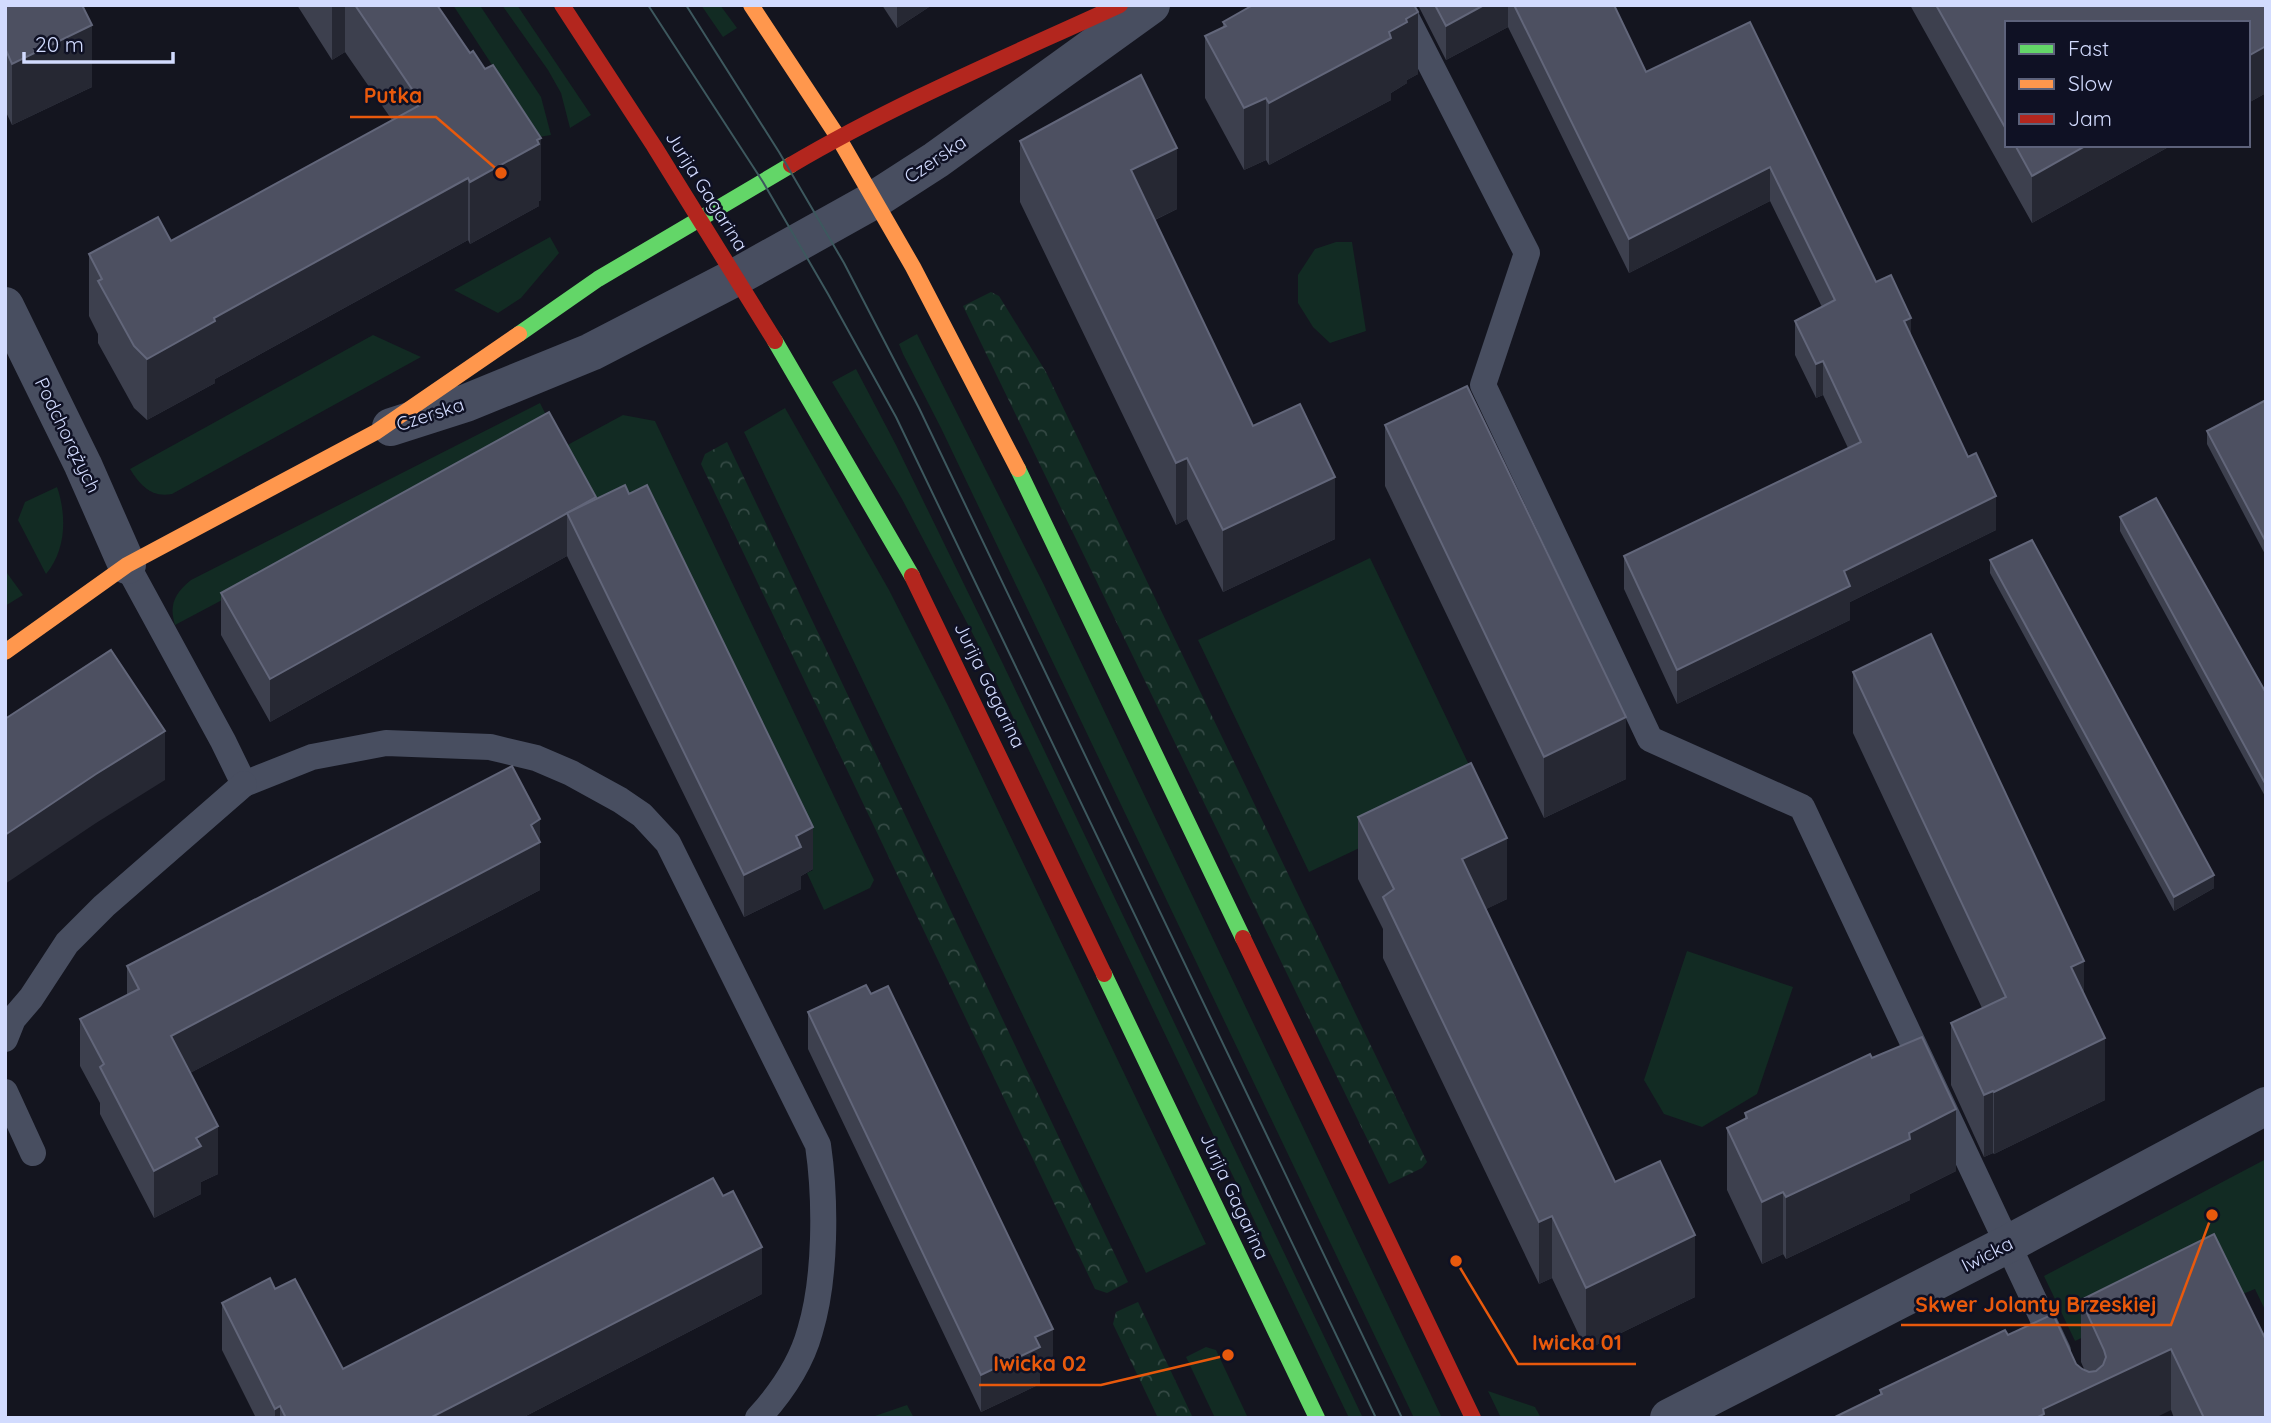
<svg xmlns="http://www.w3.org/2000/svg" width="2271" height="1423" font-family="Quicksand,sans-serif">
	<defs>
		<pattern id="forest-crowns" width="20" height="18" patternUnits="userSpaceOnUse" patternTransform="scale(1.75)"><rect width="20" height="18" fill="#122b23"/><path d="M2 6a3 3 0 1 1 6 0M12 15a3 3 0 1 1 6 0" fill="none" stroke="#344944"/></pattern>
	</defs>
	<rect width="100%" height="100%" fill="#14151f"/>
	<g fill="#122b23">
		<path d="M453,5H479L481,7L541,97L551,135L539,137Z"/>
		<path d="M502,5H517L591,115L570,128L561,93L548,70Z"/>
		<path d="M701,5H720L737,28L723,37Z"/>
		<path d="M550,237L559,253L521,298L498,313L454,290Z"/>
		<path d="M1336,242H1352L1366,331L1330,343L1313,327L1298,303V275L1315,249Z"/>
		<path d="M917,334L1044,585L1442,1418H1414L941,428L903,354L899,344Z"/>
		<path d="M373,335L421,357L172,494C151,498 140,485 130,469Z"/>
		<path d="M856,369L896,445L1003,664L1363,1418H1349L976,640L902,499L832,382Z"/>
		<path d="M540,403L551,425L175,625C169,605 174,594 191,580Z"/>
		<path d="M785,408L889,590L948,706L1206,1244L1146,1273L744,432Z"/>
		<path d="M623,415L655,421L874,880L870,888L824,910L807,873L813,870L629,536L549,455Z"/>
		<path d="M57,487C67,516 66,550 46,574L18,520L25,502Z"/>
		<path d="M1370,558L1481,790L1309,872L1198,640Z"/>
		<path d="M7,573L23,595L5,606V574Z"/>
		<path d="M1687,951L1793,987L1757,1094L1702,1127L1664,1114L1644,1080Z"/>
		<path d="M2266,1159V1312L2255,1289L2233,1298L2223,1272L2075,1341L2044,1276Z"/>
		<path d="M1206,1347L1216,1350L1248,1418H1215L1186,1357Z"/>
		<path d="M1488,1391L1535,1407L1541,1418H1501Z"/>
		<path d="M907,1405L914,1418H869Z"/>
	</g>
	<g fill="url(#forest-crowns)">
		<path d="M991,292L999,296L1046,372L1427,1162L1422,1168L1389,1184L963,306Z"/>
		<path d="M727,442L1128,1282L1107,1293L1095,1289L701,464L705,454Z"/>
		<path d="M1138,1302L1193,1418H1158L1113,1324L1116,1312Z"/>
	</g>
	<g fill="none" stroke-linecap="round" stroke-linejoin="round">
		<g stroke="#484e60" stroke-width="26">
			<path d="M1400,5L1527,253L1483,385L1650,739L1802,807L2058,1351"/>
			<path d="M127,565L223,741L244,784L312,757L386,743L490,747L536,758L571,773L620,800L642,815L668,843L818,1145C826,1200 826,1278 810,1331C801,1364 781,1393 758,1418"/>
			<path d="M5,1039L13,1019L31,998L67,943L104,906L244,784"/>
			<path d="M5,1092L33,1153"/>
		</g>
		<g stroke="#484e60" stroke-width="38">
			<path d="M5,306L83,465L127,565"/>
			<path d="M391,427L466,403L591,352L736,277L874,200L936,160L1151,5"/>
			<path d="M1669,1418L2008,1244L2266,1106"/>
		</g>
		<g stroke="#63d668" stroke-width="16">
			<path d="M519,334L598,279L791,165"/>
			<path d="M775,341L912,576"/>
			<path d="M1018,469L1243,938"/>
			<path d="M1104,974L1317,1418"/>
		</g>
		<g stroke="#ff974d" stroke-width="16">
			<path d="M751,5L838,137L913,267L1018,469"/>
			<path d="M5,652L127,565L376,432L519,334"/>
		</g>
		<g stroke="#b3261e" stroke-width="16">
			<path d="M562,5L654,146L775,341"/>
			<path d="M791,165C896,103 1009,56 1120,5"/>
			<path d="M912,576L1104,974"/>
			<path d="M1243,938L1473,1418"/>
		</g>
		<g stroke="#3d585e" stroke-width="2">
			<path d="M648,5L763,182L828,294L896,417L1376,1418"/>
			<path d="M686,5L779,152L844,263L919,408L1402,1418"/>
		</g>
	</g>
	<g fill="#3d404e">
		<path d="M5,5L92,87L12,125L5,110Z"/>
		<path d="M297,5H437L541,200L539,201V206L470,244L468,240L215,379V383L147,420L134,408L98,343V334L89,316V254L171,241L392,120L345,52L332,60Z"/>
		<path d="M882,5H932L897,28Z"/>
		<path d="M1418,5H1614L1646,72L1750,22L1876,282L1911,336L1996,530L1850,602V620L1677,704L1624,589V556L1848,448L1823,395L1816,398L1795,355V321L1822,307L1770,201L1629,273L1508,27L1446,60Z"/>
		<path d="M1910,5H2266V93L2248,103L2007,23V145H2172L2032,223Z"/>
		<path d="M1223,22L1418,74L1407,80V83L1391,93V100L1269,165L1266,160L1244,170L1205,98V36L1223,28Z"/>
		<path d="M1020,141L1177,209L1155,220L1253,426L1335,539L1223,592L1187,519L1176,525L1020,202Z"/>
		<path d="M2266,400V556L2207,444V431Z"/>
		<path d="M1385,425L1626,779L1544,818L1385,486Z"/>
		<path d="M596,499L813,869L801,876V889L744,917L567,556L270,722L221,635V593Z"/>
		<path d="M2120,517L2266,693V798L2120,531Z"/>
		<path d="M1990,560L2214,888L2174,911L1990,573Z"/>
		<path d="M1853,672L2084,994L2105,1100L1994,1154L1993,1153L1984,1157L1951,1085V1023L1982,1008L1853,733Z"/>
		<path d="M1358,817L1507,899L1486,909L1615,1182L1695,1297L1586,1350L1552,1278L1539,1284L1383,958V929L1358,879Z"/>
		<path d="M2266,847V864L2264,861V848Z"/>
		<path d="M540,867V890L190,1073L218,1174L201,1182V1194L154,1218L100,1114V1103L80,1066V1019L127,995V966Z"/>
		<path d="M808,1012L1053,1366L1040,1373V1384L981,1412L808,1049Z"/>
		<path d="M1872,1058L1956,1171L1910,1194V1200L1786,1259L1783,1254L1762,1264L1727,1190V1128L1745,1119V1113Z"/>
		<path d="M2214,1234L2266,1418H2174L2171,1410L1880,1396V1390L2008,1335L2076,1364L2082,1369L2085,1371L2081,1362V1300Z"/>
		<path d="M275,1289L343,1369L762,1294L522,1418H256L222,1350V1303Z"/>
	</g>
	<g fill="#262833">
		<path d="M332,5H345V52L332,60Z"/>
		<path d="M897,5H932L897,28Z"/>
		<path d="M1484,5H1508V27L1446,60V26Z"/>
		<path d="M1418,12V74L1407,80V83L1391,93V100L1269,165V103Z"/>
		<path d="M92,25V87L12,125V64Z"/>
		<path d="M2266,46V93L2248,103V56Z"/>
		<path d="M1266,98V160L1244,170V108Z"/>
		<path d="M541,138V200L539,201V206L470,244V182Z"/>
		<path d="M2087,145H2172L2032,223V176Z"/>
		<path d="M1177,148V209L1131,231V170Z"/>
		<path d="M1770,167V201L1629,273V239Z"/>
		<path d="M468,178V240L215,379V383L147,420V359L214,318Z"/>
		<path d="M1911,318V352L1904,321Z"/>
		<path d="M1823,361V395L1816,398V364Z"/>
		<path d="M1187,458V519L1176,525V463Z"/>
		<path d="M1335,477V539L1223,592V530Z"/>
		<path d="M1996,496V530L1850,602V620L1677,704V670L1844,571Z"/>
		<path d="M596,497V539L567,513V556L270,722V679Z"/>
		<path d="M1626,717V779L1544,818V757Z"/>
		<path d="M165,731V780L96,823L5,884V835L96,774Z"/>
		<path d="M540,819V890L171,1083V1036Z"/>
		<path d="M813,827V869L801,876V889L744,917V875L796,836Z"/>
		<path d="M1507,838V899L1462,921V859Z"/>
		<path d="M2214,875V888L2174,911V897Z"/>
		<path d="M2084,961V1023L2071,967Z"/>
		<path d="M2105,1038V1100L1994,1154V1092Z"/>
		<path d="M1993,1091V1153L1984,1157V1095Z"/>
		<path d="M1956,1109V1171L1910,1194V1200L1786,1259V1197Z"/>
		<path d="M218,1126V1174L201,1182V1194L154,1218V1171L196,1138Z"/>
		<path d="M1783,1192V1254L1762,1264V1202Z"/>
		<path d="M1552,1216V1278L1539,1284V1222Z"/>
		<path d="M1695,1235V1297L1586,1350V1288Z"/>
		<path d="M762,1247V1294L522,1418H430Z"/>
		<path d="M1053,1329V1366L1040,1373V1384L981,1412V1375L1035,1337Z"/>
		<path d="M2171,1349V1410L2155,1418H2036L2043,1409Z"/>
		<path d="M280,1406V1418H275V1409Z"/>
	</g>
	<g fill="#4d5061" stroke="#62667a" stroke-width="2">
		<path d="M5,5H82L92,25L12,64L5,48Z"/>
		<path d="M355,5H437L470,53L473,51L485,69L493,65L541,138L537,140L539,144L470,182L468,178L214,318L215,321L147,359L134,346L98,281L102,279L89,254L158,217L171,241L422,104Z"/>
		<path d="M1253,5H1414L1418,12L1406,19L1407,22L1389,32L1391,38L1269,103L1266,98L1244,108L1205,36L1226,26L1223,22Z"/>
		<path d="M1435,5H1484L1446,26Z"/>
		<path d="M1514,5H1614L1646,72L1750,22L1876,282L1891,275L1911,318L1904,321L1968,457L1976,453L1996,496L1844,571L1850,586L1677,670L1624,556L1861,442L1823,361L1816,364L1795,321L1835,300L1770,167L1629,239Z"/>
		<path d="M1936,5H2266V46L2248,56V23H2007V131Z"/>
		<path d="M1141,75L1177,148L1131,170L1253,426L1300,404L1335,477L1223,530L1187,458L1176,463L1020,141Z"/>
		<path d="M2015,145H2087L2032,176Z"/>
		<path d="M1467,386L1626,717L1544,757L1385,425Z"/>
		<path d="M2266,400V542L2207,431Z"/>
		<path d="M549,412L596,497L270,679L221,593Z"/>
		<path d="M625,485L629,494L647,485L813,827L796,836L801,847L744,875L567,513Z"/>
		<path d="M2156,498L2266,693V785L2120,517Z"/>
		<path d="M2032,540L2214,875L2174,897L1990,560Z"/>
		<path d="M1931,634L2084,961L2071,967L2105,1038L1994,1092L1993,1091L1984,1095L1951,1023L2006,997L1853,672Z"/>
		<path d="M111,650L165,731L96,774L5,835V719Z"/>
		<path d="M1471,763L1507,838L1462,859L1615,1182L1660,1161L1695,1235L1586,1288L1552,1216L1539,1222L1383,897L1394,889L1358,817Z"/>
		<path d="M512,766L540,819L531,825L540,842L171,1036L218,1126L196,1138L201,1146L154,1171L100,1067L104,1064L80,1019L139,989L127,966Z"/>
		<path d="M866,985L871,994L888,986L1053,1329L1035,1337L1040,1347L981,1375L808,1012Z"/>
		<path d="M1922,1037L1956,1109L1909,1133L1910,1139L1786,1197L1783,1192L1762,1202L1727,1128L1747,1118L1745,1113L1870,1054L1872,1058Z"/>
		<path d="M713,1178L723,1196L733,1191L762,1247L430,1418H286L280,1406L275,1409L222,1303L270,1278L275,1289L295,1279L343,1369Z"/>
		<path d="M2214,1234L2266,1340V1418H2204L2171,1349L2043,1409L2044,1414L2036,1418H1833L1882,1394L1880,1390L2005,1330L2008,1335L2053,1314L2076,1364L2082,1369L2089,1372L2096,1371L2103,1365L2106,1357L2104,1350L2081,1300Z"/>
	</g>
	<g text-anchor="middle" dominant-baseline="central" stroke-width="5" stroke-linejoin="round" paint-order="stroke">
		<g font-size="19" fill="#d2dbfe" stroke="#0f1124">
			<text transform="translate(935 159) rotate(-34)">Czerska</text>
			<text transform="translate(707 191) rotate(58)">Jurija Gagarina</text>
			<text transform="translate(430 414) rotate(-18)">Czerska</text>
			<text transform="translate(68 435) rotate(64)">Podchorążych</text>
			<text transform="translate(990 685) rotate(64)">Jurija Gagarina</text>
			<text transform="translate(1235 1196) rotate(65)">Jurija Gagarina</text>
			<text transform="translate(1987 1254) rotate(-27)">Iwicka</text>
		</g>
	</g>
	<path fill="none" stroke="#e8590c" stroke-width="2.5" d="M501 173L436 117H350M2212 1215L2171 1325H1901M1456 1261L1518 1364H1636M1228 1355L1101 1385H979"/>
	<g fill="#e8590c" stroke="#0f1124" stroke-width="2.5">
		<circle cx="501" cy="173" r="7"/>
		<circle cx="2212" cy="1215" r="7"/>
		<circle cx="1456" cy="1261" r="7"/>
		<circle cx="1228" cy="1355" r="7"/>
	</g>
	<g font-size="21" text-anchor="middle" font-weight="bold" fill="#e8590c" stroke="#0f1124" stroke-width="5" stroke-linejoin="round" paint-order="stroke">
		<text x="393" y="103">Putka</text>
		<text x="2036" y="1312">Skwer Jolanty Brzeskiej</text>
		<text x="1577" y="1350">Iwicka 01</text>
		<text x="1040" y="1371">Iwicka 02</text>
	</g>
	<rect width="2271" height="1423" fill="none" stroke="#d2dbfe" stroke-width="14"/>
	<rect x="2005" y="21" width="245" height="126" fill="#0f1124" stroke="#5d627b" stroke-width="2"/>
	<rect x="2019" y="44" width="35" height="10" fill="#63d668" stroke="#5d627b" stroke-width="2"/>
	<text x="2068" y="56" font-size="21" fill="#d2dbfe">Fast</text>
	<rect x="2019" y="79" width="35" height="10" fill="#ff974d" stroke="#5d627b" stroke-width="2"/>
	<text x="2068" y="91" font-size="21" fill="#d2dbfe">Slow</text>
	<rect x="2019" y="114" width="35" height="10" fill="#b3261e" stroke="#5d627b" stroke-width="2"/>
	<text x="2068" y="126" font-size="21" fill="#d2dbfe">Jam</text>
	<path d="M24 52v10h149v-10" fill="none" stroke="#d2dbfe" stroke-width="3.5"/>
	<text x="35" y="52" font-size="21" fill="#d2dbfe" stroke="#0f1124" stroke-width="5" paint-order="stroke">20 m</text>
</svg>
